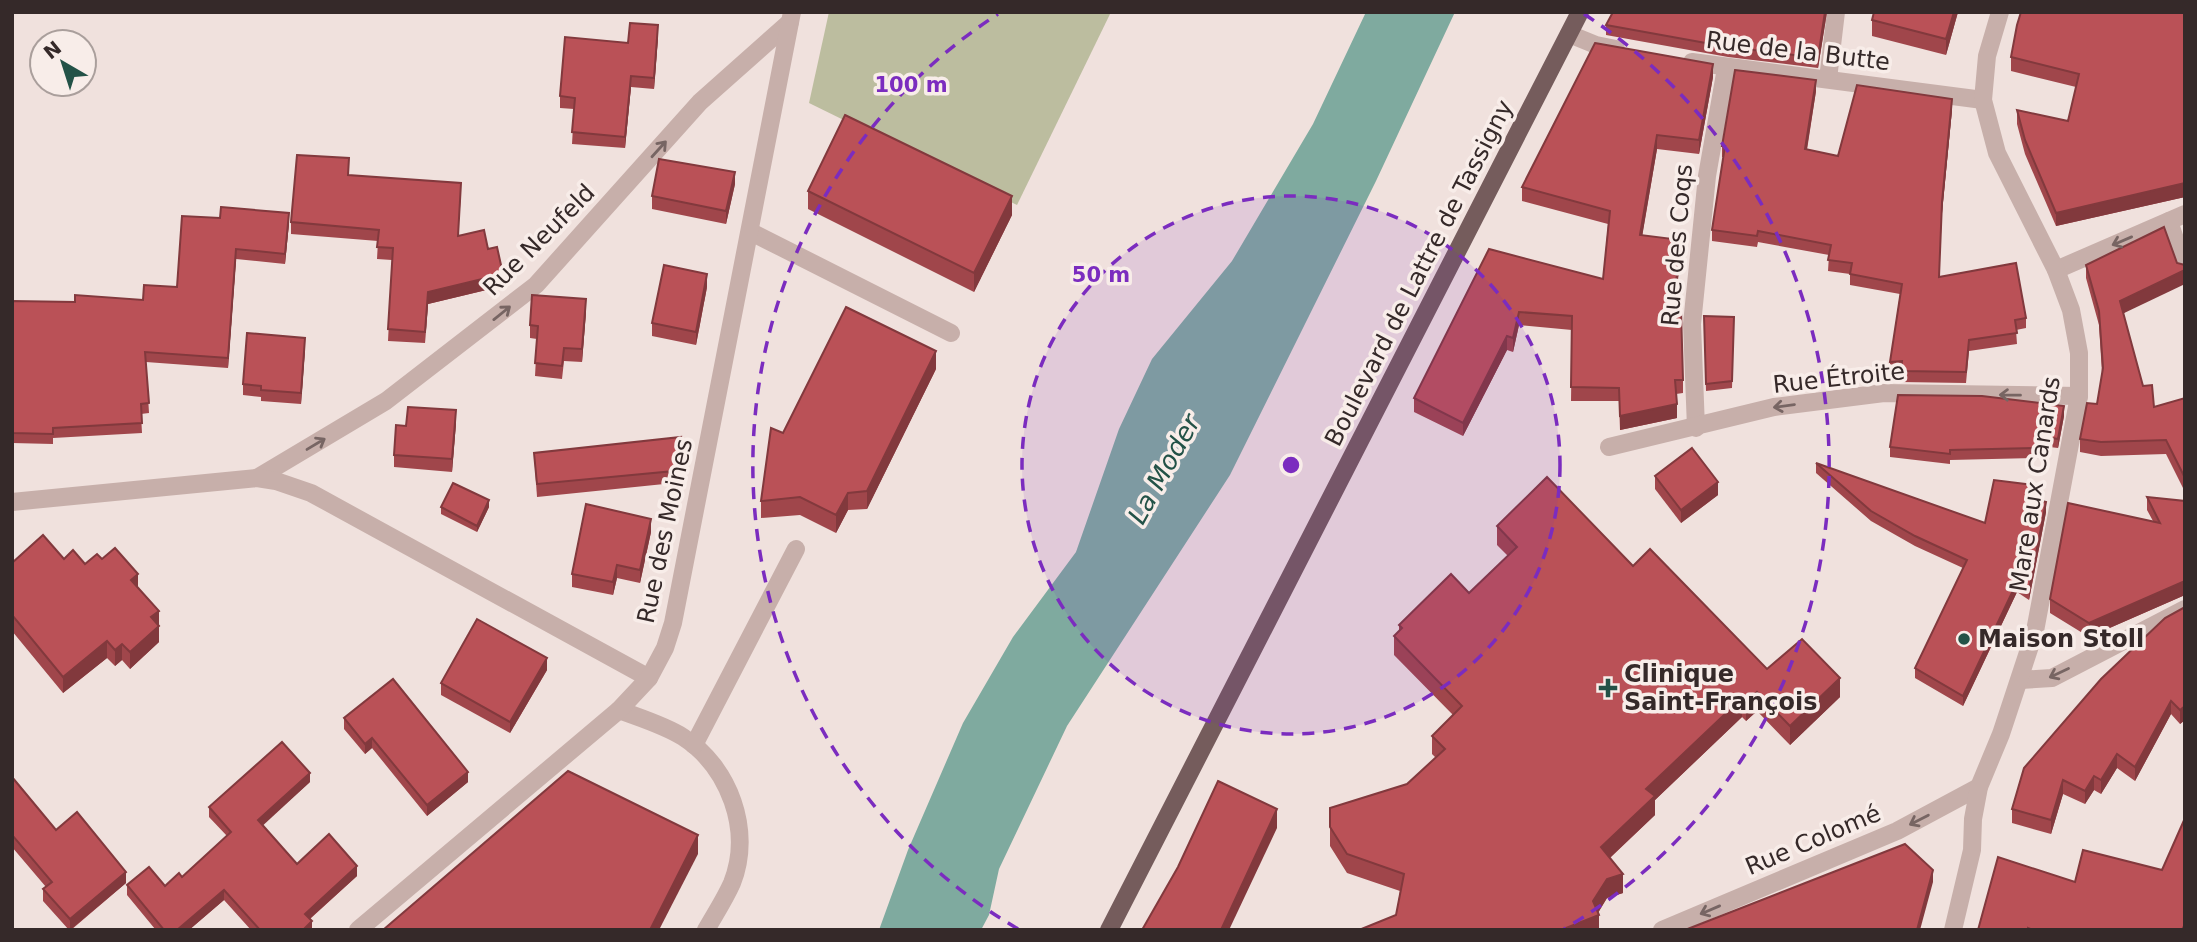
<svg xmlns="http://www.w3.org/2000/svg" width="2197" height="942" font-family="'DejaVu Sans',sans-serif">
	<rect width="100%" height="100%" fill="#f0e1dd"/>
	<path fill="#bcbd9f" d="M829,12H1111L1017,205L809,103Z"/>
	<path fill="#7faa9f" d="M1366,12H1455L1376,181L1230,475L1067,726L999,869L989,915L981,930H879L908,850L963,723L1013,637L1076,552L1119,429L1152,359L1232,261L1313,124Z"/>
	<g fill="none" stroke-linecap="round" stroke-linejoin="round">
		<g stroke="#c7afaa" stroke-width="18">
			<path d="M1569,34L1596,45L1616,49"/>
			<path d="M1692,62L1983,100"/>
			<path d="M1828,79L1836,12"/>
			<path d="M2169,221L2185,269"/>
			<path d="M751,232L951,333"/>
			<path d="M2056,270L2185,214"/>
			<path d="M1696,428L1692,324L1707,176L1726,68"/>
			<path d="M1609,447L1774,407L1884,393L2079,396"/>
			<path d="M257,478L386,401L536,285L700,102L790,22"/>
			<path d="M12,502L257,478L276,481L311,493L649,678"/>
			<path d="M2020,680L2052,678L2185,609"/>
			<path d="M619,710C640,718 664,725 683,737C729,767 753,830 732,883C725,899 715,914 706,930"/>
			<path d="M694,745L796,549"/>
			<path d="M358,930L619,710L649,678L665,648L673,623L792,12"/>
			<path d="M1662,930L1897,831L1979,787"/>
			<path d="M1953,930L1972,850L1973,819L1979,787L2001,734L2035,631L2079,396V353L2071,310L2056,270L1997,153L1983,100L1987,56L2000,12"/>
		</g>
		<path stroke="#755c5c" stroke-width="18" d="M1109,930L1580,12"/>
	</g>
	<g fill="#a0464b">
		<path d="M1613,12H1827L1818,68L1728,57L1606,35V25Z"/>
		<path d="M1958,12L1946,55L1872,36V20Z"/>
		<path d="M2185,12V197L2056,226L2025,154L2017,124V110L2068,121L2076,87L2011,71V57Z"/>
		<path d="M658,37L654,89L631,87L625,148L572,144L574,109L560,108V96L628,43Z"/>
		<path d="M1713,77L1699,154L1657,149L1642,236L1681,254L1674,308L1683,380V393L1676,394L1677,418L1620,430L1619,401H1571L1572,330L1519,325L1513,352L1507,350L1463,436L1414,412V398L1489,249L1603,279L1608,224L1522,201V187Z"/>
		<path d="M1816,91L1807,150L1838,156L1952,110L1942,213L1939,277L2026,318V328L2016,330L2017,344L1969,351L1966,383L1901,382V372L1890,373V362L1900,294L1850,285V274L1828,271L1829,255L1758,242L1757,247L1712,241V230L1723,157H1722V146Z"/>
		<path d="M349,175L461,195L458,235L488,249L503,286L428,304L425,343L388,341L392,260L377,259L378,241L291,234V222Z"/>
		<path d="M735,184L726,224L652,209V196Z"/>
		<path d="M808,191L1012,215L974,292L808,209Z"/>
		<path d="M182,216L289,223L285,264L236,259L228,368L146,362L149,413L141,414L142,433L53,438V444L12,443V301L75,302L143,300L177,287Z"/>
		<path d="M2177,263L2123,314L2143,386L2154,407L2185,398V492L2166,454L2101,456L2080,452V439L2097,404L2102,373L2099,325L2086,278V265Z"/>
		<path d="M707,287L696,345L652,336V323Z"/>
		<path d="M586,312L582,362L564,361L562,379L535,376L537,339L530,338V325Z"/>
		<path d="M1704,316L1734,317L1732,388L1706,391Z"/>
		<path d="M305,349L301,404L261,401V397L243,395V384Z"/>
		<path d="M936,369L867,509L848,510L836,533L800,515L761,518V501L783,433Z"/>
		<path d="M2064,416L2058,448L2041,446L2039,458L1950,460V464L1890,457V447Z"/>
		<path d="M456,423L452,472L394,467V455L406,426Z"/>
		<path d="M681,449L674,483L537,497L534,453Z"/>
		<path d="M1816,463L1985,523L2033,495L2032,499L2046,512L2029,600L2017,592L1963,706L1915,678V668L1963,568L1915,546L1871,521L1816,473Z"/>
		<path d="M1655,476L1718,495L1681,523L1655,489Z"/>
		<path d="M2147,497L2185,501V595L2089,637L2050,613V599L2153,521L2147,510Z"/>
		<path d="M441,507H489L477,532L441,514Z"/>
		<path d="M1497,526L1633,566L1767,669L1840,697L1790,745L1757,711L1746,721L1742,717L1655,800V815L1610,858L1623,893L1607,898L1598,913L1599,930L1396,915L1400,891L1347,873L1330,846V808L1407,784L1436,758L1432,754V736L1453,715L1394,655V636L1399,631V625L1469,593L1508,556L1497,545Z"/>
		<path d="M651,532L640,583L617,578L613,595L572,587V574Z"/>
		<path d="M64,559L85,564L102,559L138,588L159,611V642L130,669L122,660L115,666L107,658L63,693L12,631V563Z"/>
		<path d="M2185,607V720L2180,724L2171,714L2135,781L2117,768L2101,794L2094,790L2085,804L2063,794L2051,834L2012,823V809Z"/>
		<path d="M547,670L510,733L441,695V683Z"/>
		<path d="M344,718L468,782L427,816L372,748L365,754L344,729Z"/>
		<path d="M12,777L56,830L126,883L71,930H69L43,901V889L46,887L12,847Z"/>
		<path d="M310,782L262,825L297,864L357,876L310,919L312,930H251L224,900L189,930H154L155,929L127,895V885L165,886L182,877L227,836L209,817V807Z"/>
	</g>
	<g fill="#82393d">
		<path d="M1825,12H1827L1818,68V58Z"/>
		<path d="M1954,12H1958L1946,55V39Z"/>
		<path d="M658,25V37L654,89V78Z"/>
		<path d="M1713,64V77L1699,154V140Z"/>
		<path d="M631,76V87L625,148V137Z"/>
		<path d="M1816,80V91L1805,160V149Z"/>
		<path d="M1952,99V110L1942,213V202Z"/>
		<path d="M1657,135V149L1640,249V235Z"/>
		<path d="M735,172V184L726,224V211Z"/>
		<path d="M2185,183V197L2056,226V213Z"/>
		<path d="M1012,196V215L974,292V273Z"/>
		<path d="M289,213V223L285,264V254Z"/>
		<path d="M1681,240V254L1673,322V308Z"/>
		<path d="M236,249V259L228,368V358Z"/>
		<path d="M2185,270V284L2120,315V301Z"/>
		<path d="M503,274V286L428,304L425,343L428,292Z"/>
		<path d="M707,274V287L696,345V332Z"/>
		<path d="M586,299V312L582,362V349Z"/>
		<path d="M1519,312V325L1513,352V338Z"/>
		<path d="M1507,336V350L1463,436V423Z"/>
		<path d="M305,338V349L301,404V393Z"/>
		<path d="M936,351V369L867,509V491Z"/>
		<path d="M1677,404V418L1620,430V416Z"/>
		<path d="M2064,406V416L2058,448V439Z"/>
		<path d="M456,410V423L452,472V459Z"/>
		<path d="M681,437V449L674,483V471Z"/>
		<path d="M1718,482V495L1681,523V510Z"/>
		<path d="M848,493V510L836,533V515Z"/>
		<path d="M489,500V507L477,532V526Z"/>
		<path d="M2046,502V512L2029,600V590Z"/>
		<path d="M651,519V532L640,583V570Z"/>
		<path d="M617,565V578L613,595V582Z"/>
		<path d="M138,574V590L131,580Z"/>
		<path d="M2185,581V595L2089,637V623Z"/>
		<path d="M2017,582V592L1963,706V696Z"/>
		<path d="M159,611V642L130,669V652L151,617Z"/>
		<path d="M107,641V658L63,693V677Z"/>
		<path d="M122,644V660L115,666V650Z"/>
		<path d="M547,658V670L510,733V722Z"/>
		<path d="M1840,678V697L1790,745V726Z"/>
		<path d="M1757,692V711L1746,721V702Z"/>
		<path d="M1742,698V717L1655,800V815L1601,866V847L1646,789Z"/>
		<path d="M2171,701V714L2135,781V767Z"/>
		<path d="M2185,706V720L2180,724V710Z"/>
		<path d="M372,738V748L365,754V744Z"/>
		<path d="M2117,754V768L2101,794V780Z"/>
		<path d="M468,772V782L427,816V805Z"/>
		<path d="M310,773V782L258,830V820Z"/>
		<path d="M2094,776V790L2085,804V791Z"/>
		<path d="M2063,780V794L2051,834V820Z"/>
		<path d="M1277,809V828L1229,930H1221Z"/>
		<path d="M698,835V854L659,930H650Z"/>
		<path d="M357,866V876L305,923V914Z"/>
		<path d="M1933,870V882L1920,930H1917Z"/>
		<path d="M126,872V883L70,930V919Z"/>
		<path d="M1623,874V893L1607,898L1596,916L1599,915V930H1561L1593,901L1607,879Z"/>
		<path d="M224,890V900L189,930H177Z"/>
		<path d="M312,921V930H303Z"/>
	</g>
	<g fill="#ba5157" stroke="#82393d" stroke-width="2">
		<path d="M1613,12H1825L1818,58L1728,47L1606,25Z"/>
		<path d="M1874,12H1954L1946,39L1872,20Z"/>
		<path d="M2021,12H2185V183L2056,213L2025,140L2017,110L2068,121L2079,74L2011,57L2017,25Z"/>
		<path d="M630,23L658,25L654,78L631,76L625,137L572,132L575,98L560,96L565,37L628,43Z"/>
		<path d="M1595,43L1713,64L1699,140L1657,135L1640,235L1681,240L1673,308L1681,309L1683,380H1675L1677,404L1620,416L1619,388L1571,387L1572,316L1519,312L1513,338L1507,336L1463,423L1414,398L1489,249L1603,279L1610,211L1522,187Z"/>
		<path d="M1735,70L1816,80L1805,149L1838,156L1857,85L1952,99L1942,202L1939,277L2016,263L2026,318L2015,320L2017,333L1969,340L1966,372L1901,371L1902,361L1890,362L1902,284L1850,274L1852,263L1828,260L1831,245L1758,231L1757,236L1712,230L1725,146H1722Z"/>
		<path d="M845,115L1012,196L974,273L808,191Z"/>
		<path d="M297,155L349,158L348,175L461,183L458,236L484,230L488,249L497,247L503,274L428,292L425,332L388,329L393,248L377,247L379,230L291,222Z"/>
		<path d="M659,159L735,172L726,211L652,196Z"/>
		<path d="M221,207L289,213L285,254L236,249L228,358L145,352L149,403L141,404L142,423L53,428V434L12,433V301L75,302V295L143,300L144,285L177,287L182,216L220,218Z"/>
		<path d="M2164,227L2177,263L2185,265V270L2120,301L2143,386L2152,385L2154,407L2185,398V478L2166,440L2101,442L2080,439L2087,403L2097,404L2103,368L2099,311L2086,265Z"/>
		<path d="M664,265L707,274L696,332L652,323Z"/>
		<path d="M532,295L586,299L582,349L564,348L562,366L535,363L538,326L530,325Z"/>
		<path d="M846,307L936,351L867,491L848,493L836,515L800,497L761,501L771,428L783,433Z"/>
		<path d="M1704,316L1734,317L1732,381L1706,384Z"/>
		<path d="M247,333L305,338L301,393L261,390V386L243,384Z"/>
		<path d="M1898,395L1982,396L2064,406L2058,439L2041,436L2039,448L1950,450V454L1890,447Z"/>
		<path d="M408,407L456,410L452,459L394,455L396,425L406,426Z"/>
		<path d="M681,437L674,471L537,484L534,453Z"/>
		<path d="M1692,448L1718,482L1681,510L1655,476Z"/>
		<path d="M1816,463L1985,523L1994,480L2033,485L2031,498L2046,502L2029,590L2017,582L1963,696L1915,668L1967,560L1915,536L1871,511Z"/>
		<path d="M1547,477L1633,566L1650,549L1767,669L1802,639L1840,678L1790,726L1757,692L1746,702L1742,698L1646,789L1655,796L1601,847L1623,874L1607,879L1593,901L1599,915L1561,930H1359L1396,915L1404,874L1347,854L1330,827V808L1407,784L1445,749L1432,736L1462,706L1394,636L1402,628L1399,625L1451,574L1469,593L1517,547L1497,526Z"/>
		<path d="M453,483L489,500L477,526L441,507Z"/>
		<path d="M2147,497L2185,501V581L2089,623L2050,599L2068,503L2160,523Z"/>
		<path d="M586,504L651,519L640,570L617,565L613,582L572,574Z"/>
		<path d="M43,535L64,559L73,550L85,564L97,554L102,559L115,548L138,574L131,580L159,611L151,617L159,626L130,652L122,644L115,650L107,641L63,677L12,615V563Z"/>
		<path d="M2185,607V706L2180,710L2171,701L2135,767L2117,754L2101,780L2094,776L2085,791L2063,780L2051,820L2012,809L2024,768L2101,679L2165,618Z"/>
		<path d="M477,619L547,658L510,722L441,683Z"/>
		<path d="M393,679L468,772L427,805L372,738L365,744L344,718Z"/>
		<path d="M282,742L310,773L258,820L297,864L329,834L357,866L305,914L312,921L303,930H260L224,890L177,930H164L127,885L149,867L165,886L179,873L182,877L231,832L209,807Z"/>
		<path d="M568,771L698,835L650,930H383Z"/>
		<path d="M12,777L56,830L77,812L126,872L70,919L43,889L52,882L12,835Z"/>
		<path d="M1218,781L1277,809L1221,930H1142L1178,867Z"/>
		<path d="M2185,818V924L2182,930H2033L2028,928V930H1978L1998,857L2075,882L2083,850L2162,870Z"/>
		<path d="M1905,844L1933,870L1917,930H1685Z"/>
	</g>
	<defs><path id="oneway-shaft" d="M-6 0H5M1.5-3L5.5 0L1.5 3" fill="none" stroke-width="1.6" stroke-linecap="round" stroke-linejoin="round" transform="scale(1.75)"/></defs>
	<g stroke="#776563">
		<use href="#oneway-shaft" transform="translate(659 149) rotate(-48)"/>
		<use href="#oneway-shaft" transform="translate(2122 241) rotate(157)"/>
		<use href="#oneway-shaft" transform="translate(502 313) rotate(-39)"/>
		<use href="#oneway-shaft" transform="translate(2010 395) rotate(-179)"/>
		<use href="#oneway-shaft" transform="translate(1784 406) rotate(172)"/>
		<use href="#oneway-shaft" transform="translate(316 444) rotate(-31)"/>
		<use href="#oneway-shaft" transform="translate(2059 673) rotate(155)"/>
		<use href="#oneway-shaft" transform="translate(1919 820) rotate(153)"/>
		<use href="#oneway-shaft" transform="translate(1710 910) rotate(157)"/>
	</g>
	<circle cx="1291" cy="465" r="269" fill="#7b2cbf" fill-opacity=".12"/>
	<g fill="none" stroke="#7b2cbf" stroke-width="3.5" stroke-dasharray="12 9">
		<circle cx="1291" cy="465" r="269"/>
		<path d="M1018 929A538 538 0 0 1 998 14M1584 14A538 538 0 0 1 1564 929"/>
	</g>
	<g fill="#235247" stroke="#f8ede9" stroke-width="2.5">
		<circle cx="1964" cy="639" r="7"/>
		<path d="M1604.5 677.5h7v7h7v7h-7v7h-7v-7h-7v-7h7z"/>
	</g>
	<g text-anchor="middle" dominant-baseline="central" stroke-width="7" stroke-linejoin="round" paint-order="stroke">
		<g font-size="24" fill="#352929" stroke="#f8ede9">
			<text transform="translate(1798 51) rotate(7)">Rue de la Butte</text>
			<text transform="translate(539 240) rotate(-45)">Rue Neufeld</text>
			<text transform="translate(1677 245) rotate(-85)">Rue des Coqs</text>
			<text transform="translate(1419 273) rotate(-63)">Boulevard de Lattre de Tassigny</text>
			<text transform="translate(1839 378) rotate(-6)">Rue Étroite</text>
			<text transform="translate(2035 484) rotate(-81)">Mare aux Canards</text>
			<text transform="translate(665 531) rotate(-78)">Rue des Moines</text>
			<text transform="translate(1813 840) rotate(-23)">Rue Colomé</text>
		</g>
		<g font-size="24" font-weight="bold" fill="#352929" stroke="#f8ede9" text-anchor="start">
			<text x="1978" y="639">Maison Stoll</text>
			<text x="1624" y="674">Clinique<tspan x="1624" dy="28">Saint-François</tspan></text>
		</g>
		<g font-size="26" font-style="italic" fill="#235247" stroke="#f8ede9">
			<text transform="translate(1164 469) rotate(-61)">La Moder</text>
		</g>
	</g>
	<circle cx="1291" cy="465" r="10" fill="#7b2cbf" stroke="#f8ede9" stroke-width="3.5"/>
	<g font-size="21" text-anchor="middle" font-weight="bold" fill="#7b2cbf" stroke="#f8ede9" stroke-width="7" stroke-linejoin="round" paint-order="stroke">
		<text x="911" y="92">100 m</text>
		<text x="1101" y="282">50 m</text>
	</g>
	<rect width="2197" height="942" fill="none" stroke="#352929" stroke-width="28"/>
	<g transform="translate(63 63) rotate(321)"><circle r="33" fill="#f8ede9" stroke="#aa9f9c" stroke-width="2"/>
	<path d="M0-5L12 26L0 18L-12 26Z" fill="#235247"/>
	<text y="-10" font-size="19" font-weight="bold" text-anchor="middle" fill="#352929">N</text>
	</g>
</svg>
